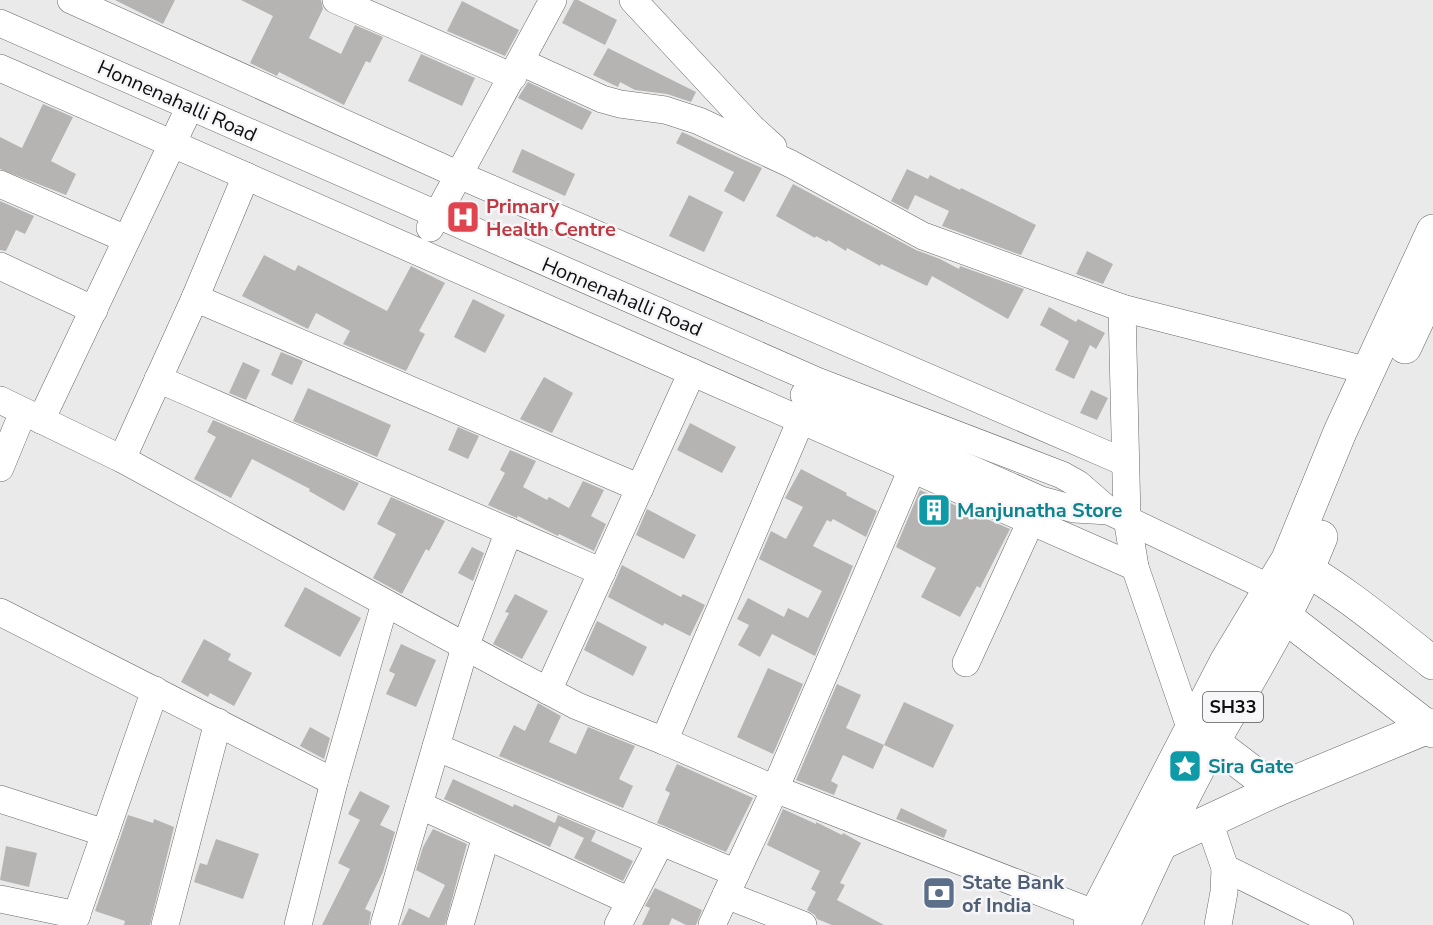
<svg xmlns="http://www.w3.org/2000/svg" width="1433" height="925" font-family="'Nunito Sans',sans-serif">
	<rect width="100%" height="100%" fill="#eaeaeb"/>
	<g fill="#b5b4b3">
		<path d="M115,0H175L163,24Z"/>
		<path d="M241,0H321L323,9L309,38L341,54L355,25L383,37L370,63L366,61L344,105L279,72L277,76L250,63L273,16Z"/>
		<path d="M574,0H578L617,20L605,45L562,23Z"/>
		<path d="M462,1L519,30L505,56L447,31Z"/>
		<path d="M608,48L696,92L691,102L667,94L635,90L620,82L618,87L593,75Z"/>
		<path d="M421,54L475,78L462,106L408,81Z"/>
		<path d="M528,82L592,112L582,130L518,98Z"/>
		<path d="M43,104L73,117L51,161L76,174L66,195L0,169V137L22,148Z"/>
		<path d="M682,132L762,168L744,202L724,191L734,172L676,143Z"/>
		<path d="M522,149L575,174L565,196L512,172Z"/>
		<path d="M907,169L928,179L930,175L960,190L961,188L1036,225L1021,255L942,226L949,211L915,195L908,210L891,201Z"/>
		<path d="M793,184L916,250L940,259L959,269L960,266L1024,289L1008,319L932,276L927,286L881,264L880,266L847,248L846,251L828,240L827,242L816,236L815,238L776,216Z"/>
		<path d="M689,195L723,212L704,252L669,236Z"/>
		<path d="M0,201L34,216L25,234L16,230L6,251L0,250Z"/>
		<path d="M1087,251L1113,264L1103,284L1076,274Z"/>
		<path d="M264,255L295,271L298,265L387,311L411,266L445,283L419,331L425,334L406,371L343,344L350,331L316,313L308,329L242,296Z"/>
		<path d="M473,299L505,315L485,353L454,337Z"/>
		<path d="M1049,307L1076,322L1078,319L1105,333L1096,349L1090,345L1074,379L1055,370L1069,341L1040,325Z"/>
		<path d="M281,352L303,361L292,385L271,375Z"/>
		<path d="M243,362L260,370L246,400L229,393Z"/>
		<path d="M544,377L573,393L552,433L520,419Z"/>
		<path d="M308,388L391,425L377,457L293,421Z"/>
		<path d="M1091,390L1108,398L1097,420L1080,413Z"/>
		<path d="M213,420L359,483L344,511L309,491L310,489L252,459L231,498L194,479L216,437L207,432Z"/>
		<path d="M690,423L736,447L722,473L677,450Z"/>
		<path d="M458,427L479,436L468,459L448,450Z"/>
		<path d="M510,450L536,461L523,487L547,500L549,497L569,508L583,481L604,490L591,516L606,524L594,551L559,534L558,536L518,516L517,518L488,505L505,473L500,470Z"/>
		<path d="M801,469L847,493L846,495L877,511L866,537L833,519L831,522L827,520L813,546L853,566L815,656L772,634L760,657L738,645L749,625L737,619L748,598L784,617L788,608L808,618L822,591L759,559L771,531L786,539L803,507L785,498Z"/>
		<path d="M920,490L1010,529L980,588L977,586L960,617L921,597L936,568L896,547Z"/>
		<path d="M391,497L445,521L429,551L426,549L402,594L373,578L396,534L377,524Z"/>
		<path d="M647,509L696,535L684,559L636,535Z"/>
		<path d="M472,547L484,553L473,581L458,573Z"/>
		<path d="M622,565L681,597L683,594L705,605L690,636L664,623L663,626L608,597Z"/>
		<path d="M305,587L361,618L340,657L284,626Z"/>
		<path d="M515,594L548,611L522,659L493,644L509,613L505,612Z"/>
		<path d="M597,621L647,647L633,676L584,650Z"/>
		<path d="M204,639L231,654L228,660L252,673L234,706L210,693L208,697L181,682Z"/>
		<path d="M401,644L436,660L416,707L386,694L395,674L389,671Z"/>
		<path d="M768,668L803,684L773,754L737,737Z"/>
		<path d="M837,684L861,695L846,728L884,745L873,769L843,755L831,781L838,785L834,795L796,780Z"/>
		<path d="M904,702L954,725L933,768L884,745Z"/>
		<path d="M538,703L561,716L549,742L576,754L588,727L635,746L619,779L633,786L623,808L499,756L514,725L525,731Z"/>
		<path d="M310,727L330,738L324,759L300,746Z"/>
		<path d="M677,764L753,798L726,852L657,823L670,793L665,790Z"/>
		<path d="M453,779L513,807L514,804L555,823L558,815L596,831L591,841L633,861L623,881L574,858L584,838L559,826L550,847L444,799Z"/>
		<path d="M360,791L390,806L380,825L395,832L383,872L365,909L371,912L369,925H322L350,869L338,863L360,820L348,814Z"/>
		<path d="M901,808L947,830L944,838L896,819Z"/>
		<path d="M783,809L816,824V822L842,835L843,833L861,843L840,883L845,885L837,900L884,925H832L817,919L815,915L807,910L816,892L811,889L820,871L767,845Z"/>
		<path d="M128,815L153,823L154,819L174,827L150,925H124L125,921L95,911Z"/>
		<path d="M433,829L467,844L445,925H401L409,908L429,918L445,885L416,870L423,847Z"/>
		<path d="M216,839L259,854L243,899L194,882L200,863L207,865Z"/>
		<path d="M6,846L37,853L29,887L0,880Z"/>
		<path d="M655,888L702,910L696,925H686L672,918L669,925H642L650,908L645,906Z"/>
	</g>
	<g fill="none" stroke-linecap="round" stroke-linejoin="round">
		<g stroke="#676869" stroke-width="28">
			<g id="minor">
				<path d="M71,0L459,175L1124,462"/>
				<path d="M336,0L513,77"/>
				<path d="M633,0L752,128L773,147"/>
				<path d="M0,23L817,381L1062,475L1078,484L1109,511L1270,588"/>
				<path d="M521,62L602,99L620,104L665,110L699,121L791,164L923,236L1122,308L1369,371"/>
				<path d="M0,68L1135,567"/>
				<path d="M0,184L126,239"/>
				<path d="M430,228L553,0"/>
				<path d="M0,266L94,310"/>
				<path d="M195,298L640,488"/>
				<path d="M1122,308L1127,518L1135,567L1191,730"/>
				<path d="M158,379L602,572"/>
				<path d="M804,395L1041,500L1074,509L1109,511"/>
				<path d="M0,400L122,459L514,673L577,706L664,741L775,789L1096,914"/>
				<path d="M41,420L184,119"/>
				<path d="M122,459L195,298L246,176"/>
				<path d="M0,468L23,412"/>
				<path d="M0,612L334,782"/>
				<path d="M966,663L1031,521"/>
				<path d="M548,691L692,372"/>
				<path d="M664,741L801,420"/>
				<path d="M436,747L736,873"/>
				<path d="M0,799L105,833"/>
				<path d="M419,805L630,901"/>
				<path d="M1209,822L1225,868L1224,892L1218,925"/>
				<path d="M1225,868L1340,925"/>
				<path d="M726,895L803,925"/>
				<path d="M0,899L77,915"/>
				<path d="M73,925L155,690"/>
				<path d="M165,925L218,722"/>
				<path d="M298,925L334,782L385,603"/>
				<path d="M384,925L465,647L509,531"/>
				<path d="M460,925L486,836"/>
				<path d="M618,925L661,841"/>
				<path d="M712,925L775,789L912,469"/>
			</g>
		</g>
		<g stroke="#676869" stroke-width="34">
			<g id="major">
				<path d="M1405,347L1433,287"/>
				<path d="M1290,560C1341,588 1387,627 1433,663"/>
				<path d="M1265,604L1283,615L1433,731"/>
				<path d="M1213,742L1276,790"/>
				<path d="M1160,844L1276,790L1433,725"/>
				<path d="M1090,925L1226,662L1288,559L1340,432L1433,231"/>
				<path d="M1123,925C1152,863 1180,799 1214,740C1252,674 1293,608 1321,537"/>
			</g>
		</g>
		<use href="#minor" stroke="#fff" stroke-width="27"/>
		<use href="#major" stroke="#fff" stroke-width="33"/>
	</g>
	<defs>
		<g id="hospital-square" transform="scale(1.725)"><rect x="-9" y="-9" width="18" height="18" rx="4" fill="#e0444e" stroke="#f7f7f9"/><path d="M-5-5h3v3.5h4V-5h3V5h-3V1.5h-4V5h-3Z" fill="#fff"/></g>
		<g id="building-square" transform="scale(1.725)"><rect x="-9" y="-9" width="18" height="18" rx="4" fill="#0f9aa8" stroke="#f7f7f9"/><path d="M-4-6H4V6H1V3H-1V6H-4ZM-2.5-4.3h1.7v1.8h-1.7ZM.8-4.3h1.7v1.8H.8ZM-2.5-1h1.7V.8h-1.7ZM.8-1h1.7V.8H.8Z" fill="#fff"/></g>
		<g id="sight-square" transform="scale(1.725)"><rect x="-9" y="-9" width="18" height="18" rx="4" fill="#0f9aa8" stroke="#f7f7f9"/><path d="M0-6L1.8-2.2L6-1.7L2.9 1.2L3.7 5.4L0 3.3L-3.7 5.4L-2.9 1.2L-6-1.7L-1.8-2.2Z" fill="#fff"/></g>
		<g id="bank-square" transform="scale(1.725)"><rect x="-9" y="-9" width="18" height="18" rx="4" fill="#5c6f8a" stroke="#f7f7f9"/><path d="M-6-4H6V4H-6ZM0-2.3a2.3 2.3 0 1 0 0 4.6a2.3 2.3 0 1 0 0-4.6Z" fill="#fff"/></g>
	</defs>
	<g fill-rule="evenodd">
		<use href="#hospital-square" x="463" y="217"/>
		<use href="#building-square" x="934" y="510"/>
		<use href="#sight-square" x="1185" y="766"/>
		<use href="#bank-square" x="939" y="893"/>
	</g>
	<g text-anchor="middle" dominant-baseline="central" stroke-width="5" stroke-linejoin="round" paint-order="stroke">
		<rect fill="#f7f7f9" stroke="#555" stroke-width="1.5" x="1203" y="692" width="60" height="30" rx="4.5"/>
		<g font-size="18" font-weight="bold" fill="#0f0f0f">
			<text x="1233" y="707">SH33</text>
		</g>
		<g font-size="20" fill="#0f0f0f" stroke="#f7f7f9">
			<text transform="translate(177 101) rotate(24)">Honnenahalli Road</text>
			<text transform="translate(622 297) rotate(23)">Honnenahalli Road</text>
		</g>
		<g font-size="20" font-weight="bold" fill="#be3a42" stroke="#f7f7f9" text-anchor="start">
			<text x="486" y="206">Primary<tspan x="486" dy="23">Health Centre</tspan></text>
		</g>
		<g font-size="20" font-weight="bold" fill="#0d838f" stroke="#f7f7f9" text-anchor="start">
			<text x="957" y="510">Manjunatha Store</text>
			<text x="1208" y="766">Sira Gate</text>
		</g>
		<g font-size="20" font-weight="bold" fill="#4e5e75" stroke="#f7f7f9" text-anchor="start">
			<text x="962" y="882">State Bank<tspan x="962" dy="23">of India</tspan></text>
		</g>
	</g>
</svg>
